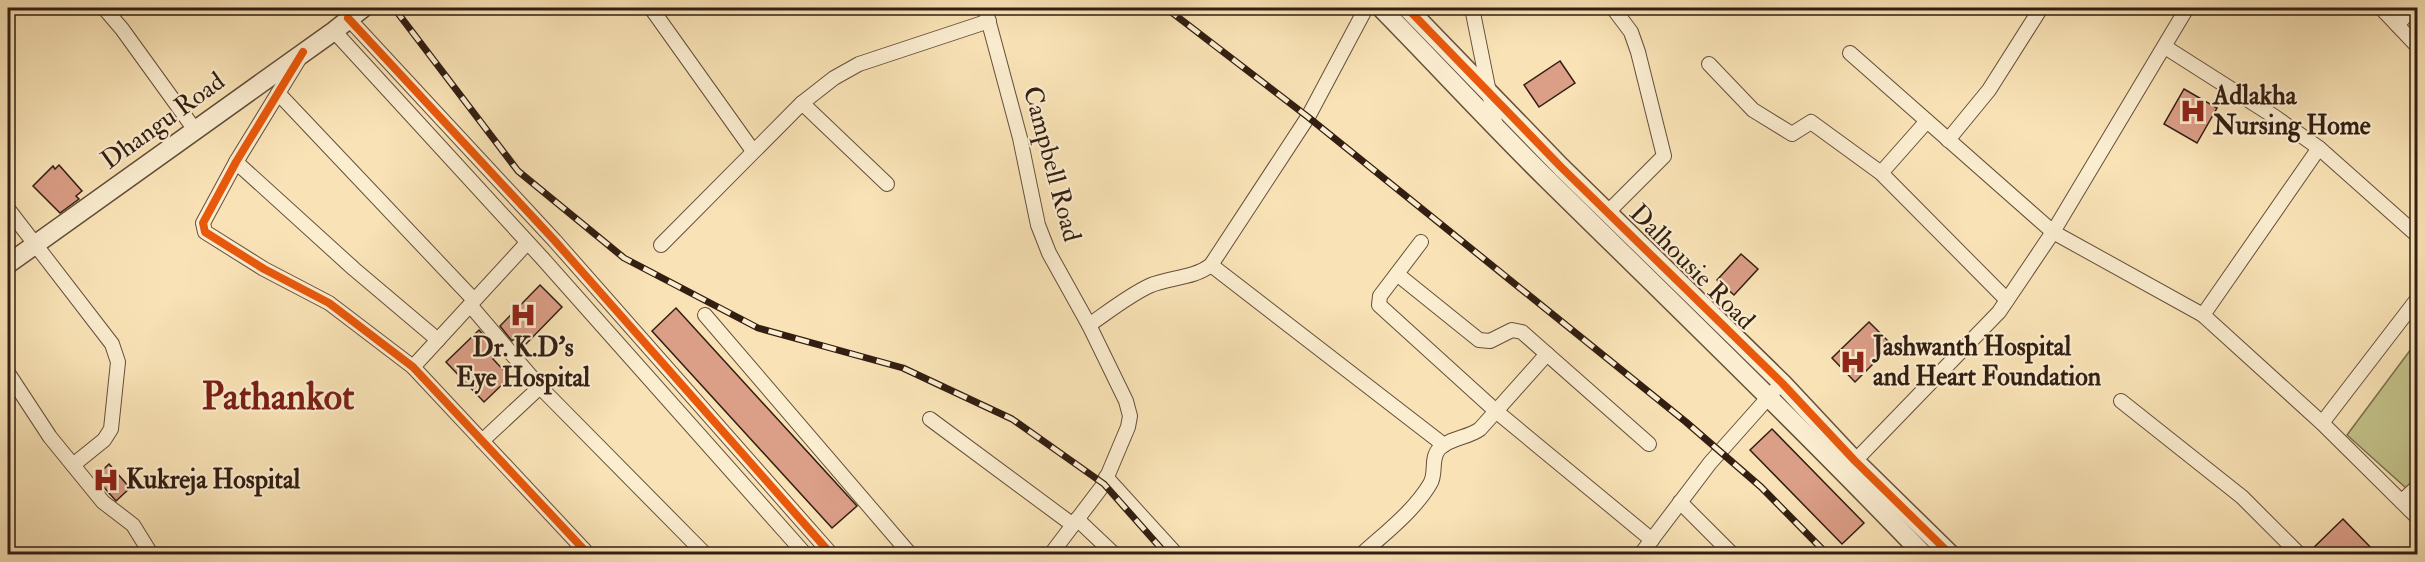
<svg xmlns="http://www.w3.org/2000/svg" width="2425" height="562" font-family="'IM FELL Double Pica',serif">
	<rect width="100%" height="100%" fill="#f9e3b6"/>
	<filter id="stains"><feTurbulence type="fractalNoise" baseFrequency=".00333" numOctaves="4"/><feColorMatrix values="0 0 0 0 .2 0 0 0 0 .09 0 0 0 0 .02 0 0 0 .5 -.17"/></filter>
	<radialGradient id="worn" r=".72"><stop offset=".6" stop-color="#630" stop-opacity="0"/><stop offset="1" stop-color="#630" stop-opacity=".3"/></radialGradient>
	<path fill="#c3c28a" stroke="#7a704e" stroke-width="1.5" d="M2417,341V476L2406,488L2347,435Z"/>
	<g fill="#db9e87" stroke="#321e12" stroke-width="1.5">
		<path d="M1560,61L1575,83L1539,107L1524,85Z"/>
		<path d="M2184,89L2217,108L2197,143L2164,124Z"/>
		<path d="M59,165L82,191L76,196L79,199L60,213L33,186L53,166L55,169Z"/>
		<path d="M1741,254L1758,269L1734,295L1717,280Z"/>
		<path d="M540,285L562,307L523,347L514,339L512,341L500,326Z"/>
		<path d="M676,308L857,506L832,528L652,331Z"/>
		<path d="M1869,322L1892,345L1855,382L1832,358Z"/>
		<path d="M479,330L499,353L493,359L510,377L484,402L446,362Z"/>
		<path d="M1772,429L1864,523L1842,544L1750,450Z"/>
		<path d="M109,464L130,488L116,501L95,477Z"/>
		<path d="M2343,519L2378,555H2308V553Z"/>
	</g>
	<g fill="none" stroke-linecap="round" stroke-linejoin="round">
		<g stroke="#644f3b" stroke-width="16">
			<g id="minor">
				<path d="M104,8L122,29L195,130"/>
				<path d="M651,8L753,151"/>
				<path d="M985,8L1020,138L1038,225L1049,253L1089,325"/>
				<path d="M1472,8L1496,127"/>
				<path d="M2381,8L2418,47"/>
				<path d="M348,18L555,241L831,554"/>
				<path d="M2397,25L2413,8"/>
				<path d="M334,31L543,259L805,554"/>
				<path d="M2165,47L2275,117L2319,148L2418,236"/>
				<path d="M1850,53L2053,232L2203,315"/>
				<path d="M299,59L236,162L203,223L205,232L264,269L329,303L413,367L588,554"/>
				<path d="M1709,64L1753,110L1792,134L1811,122L1881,173L2007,300"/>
				<path d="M278,93L474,300"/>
				<path d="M802,103L834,78L859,64L989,21"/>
				<path d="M1948,140L1989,90L2041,8"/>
				<path d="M2319,148L2203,315L2322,423L2418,518"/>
				<path d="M236,162L354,269L438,340"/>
				<path d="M1881,173L1927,121"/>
				<path d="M8,209L112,344L118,362L111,429L104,440L73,465"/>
				<path d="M1607,213L1664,156L1638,52L1631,32L1613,8"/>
				<path d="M1421,242L1380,296L1379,305L1497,412L1652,540"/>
				<path d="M661,245L802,103L887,184"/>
				<path d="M1211,265L1444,445"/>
				<path d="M1397,274L1479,340L1490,341L1512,330L1522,332L1649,444"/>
				<path d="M470,305L540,387L705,554"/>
				<path d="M705,315L910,554"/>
				<path d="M413,367L527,243"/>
				<path d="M8,373L50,437L103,502L133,525L151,554"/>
				<path d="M2121,401L2242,497L2299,554"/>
				<path d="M930,419L1073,525"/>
				<path d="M2322,423L2418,298"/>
				<path d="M482,441L540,387"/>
				<path d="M1850,466L1999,312L2053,232L2187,8"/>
				<path d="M1106,477L1176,554"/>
				<path d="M2402,501L2418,486"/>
				<path d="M1680,502L1732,554"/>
				<path d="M1077,519L1114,554"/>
				<path d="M1051,554L1104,484L1128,427L1130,416L1126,401L1089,325C1108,312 1128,296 1149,286C1169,277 1193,279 1211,265L1308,117L1366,8"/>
				<path d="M1362,554C1385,533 1414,511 1430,484C1437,473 1430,459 1439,449C1449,438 1468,438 1480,429L1547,354"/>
				<path d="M1641,554L1710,463L1774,391"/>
			</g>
		</g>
		<g stroke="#644f3b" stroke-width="21">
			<g id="tertiary">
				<path d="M1381,8C1437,65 1491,124 1548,180C1674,304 1801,427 1923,554"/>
				<path d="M1407,8L1561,167L1782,383L1855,461L1950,554"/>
				<path d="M8,264L334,31L363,8"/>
			</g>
		</g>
		<use href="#minor" stroke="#fbedd0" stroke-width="14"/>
		<use href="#tertiary" stroke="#fbedd0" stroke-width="18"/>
		<g stroke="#321e12" stroke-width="7">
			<g id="rail">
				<path d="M394,8L518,171L624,258L758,328L903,368L1012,419L1104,484L1166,554"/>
				<path d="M1166,8L1308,117L1686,422L1761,487L1827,554"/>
			</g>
		</g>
		<use href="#rail" stroke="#fbedd0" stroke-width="4.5" stroke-dasharray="14" stroke-linecap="butt"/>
		<g stroke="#fbedd0" stroke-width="11">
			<g id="cycleway">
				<path d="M1407,8L1561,167L1782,383L1855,461L1950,554"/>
				<path d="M348,18L555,241L831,554"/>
				<path d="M303,52L236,162L203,223L205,232L264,269L329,303L413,367L588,554"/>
			</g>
		</g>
		<use href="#cycleway" stroke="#e8590c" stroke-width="8"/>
	</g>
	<defs>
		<g id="hospital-bare" transform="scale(2.07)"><path d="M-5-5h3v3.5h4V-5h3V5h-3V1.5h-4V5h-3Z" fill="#8f2418" stroke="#fbedd0" stroke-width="2.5" paint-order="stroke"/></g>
	</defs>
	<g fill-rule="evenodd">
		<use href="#hospital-bare" x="2193" y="111"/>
		<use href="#hospital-bare" x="523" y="315"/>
		<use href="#hospital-bare" x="1853" y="362"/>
		<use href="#hospital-bare" x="106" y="480"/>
	</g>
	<g text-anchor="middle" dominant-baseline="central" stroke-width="4.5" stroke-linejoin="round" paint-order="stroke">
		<g font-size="26" font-weight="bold" fill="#321e12" stroke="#fbedd0" text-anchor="start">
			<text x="2213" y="96">Adlakha<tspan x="2213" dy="30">Nursing Home</tspan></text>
			<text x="1873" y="347">Jashwanth Hospital<tspan x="1873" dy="30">and Heart Foundation</tspan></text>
			<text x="523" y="348" text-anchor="middle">Dr. K.D's<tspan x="523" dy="30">Eye Hospital</tspan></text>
			<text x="126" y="480">Kukreja Hospital</text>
		</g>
		<g font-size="26" fill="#321e12" stroke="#fbedd0">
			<text transform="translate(163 121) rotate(-36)">Dhangu Road</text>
			<text transform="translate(1052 164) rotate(75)">Campbell Road</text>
			<text transform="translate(1692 267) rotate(45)">Dalhousie Road</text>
		</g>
		<g font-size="38" font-weight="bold" fill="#7a1f14" stroke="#fbedd0">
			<text x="278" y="397">Pathankot</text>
		</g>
	</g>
	<rect width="2425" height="562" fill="none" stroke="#f9e3b6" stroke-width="30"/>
	<rect x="9" y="9" width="2407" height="544" fill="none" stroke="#321e12" stroke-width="3"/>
	<rect x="15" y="15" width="2395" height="532" fill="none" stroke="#321e12" stroke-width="1.5"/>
	<rect width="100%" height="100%" filter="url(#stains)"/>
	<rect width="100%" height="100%" fill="url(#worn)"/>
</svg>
